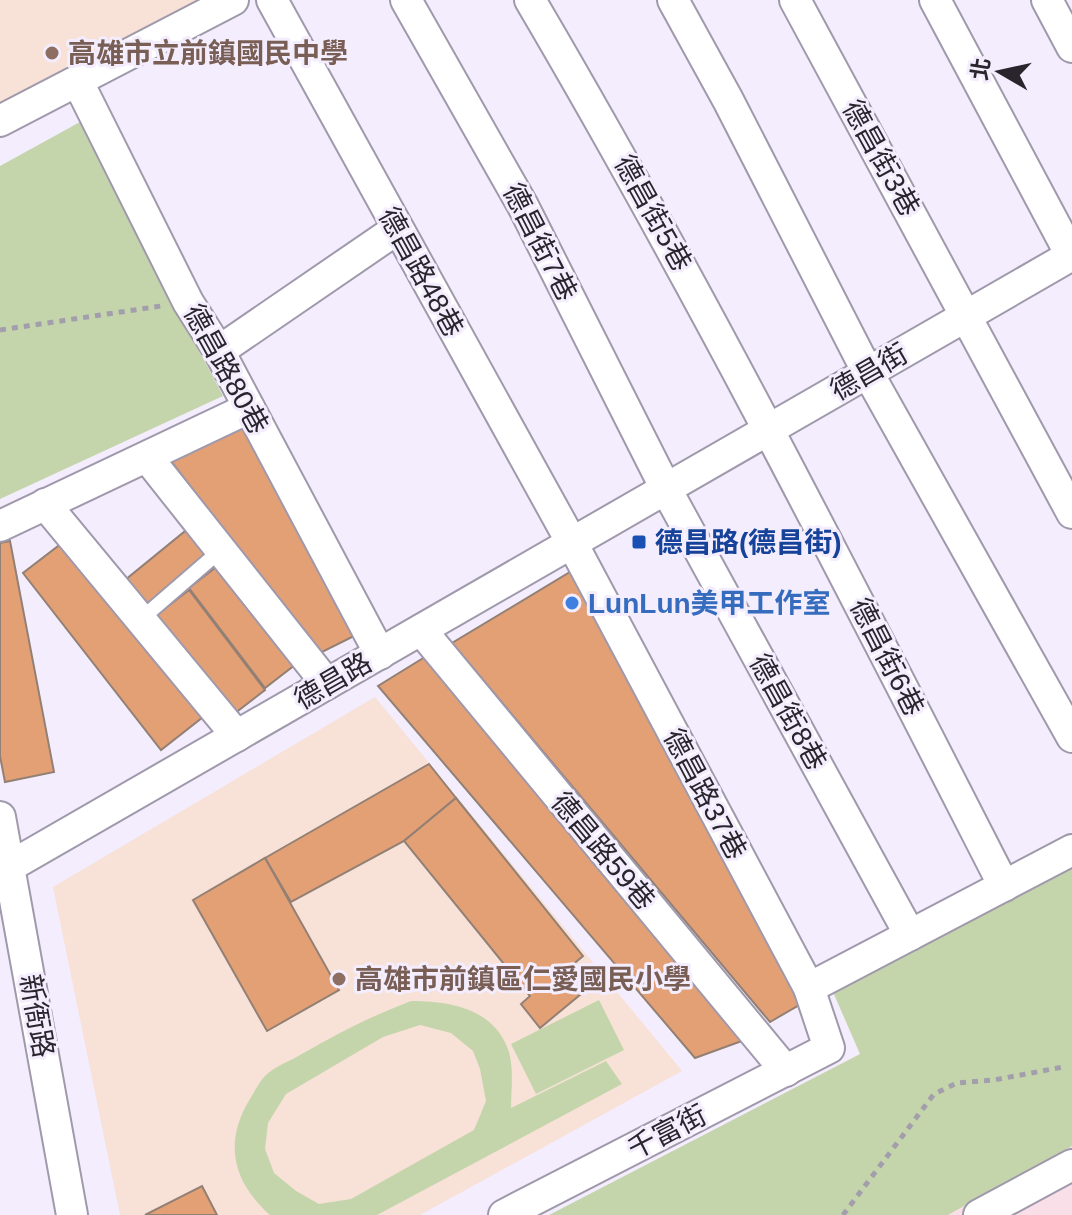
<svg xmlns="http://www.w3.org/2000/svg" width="1072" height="1215" font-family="Arial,'Noto Sans TC',sans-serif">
	<rect width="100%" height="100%" fill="#f3edfe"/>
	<path fill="#f8dfe8" d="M1072,1146V1215H948Z"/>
	<g fill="#f8e1d6">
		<path d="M0,0H206L0,105Z"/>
		<path d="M375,697L682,1071L420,1215H120L53,887Z"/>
	</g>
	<g fill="#c5d5ab" fill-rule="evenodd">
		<path d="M80,122L223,396L0,499V166Z"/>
		<path d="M1072,868V1146L948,1215H549L860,1054L833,992Z"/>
		<path d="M599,1000L624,1050L536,1094L511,1044Z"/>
		<path d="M411,1001C451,1001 495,1009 509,1052C514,1070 511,1091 511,1108L606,1061L622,1084L377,1215H270C233,1182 223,1143 250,1099C255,1091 260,1080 267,1074C276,1066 290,1061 300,1055C339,1033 369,1017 411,1001ZM420,1025L451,1033L473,1051L480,1069L486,1101L474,1130L351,1199L319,1204L296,1191L274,1173L265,1149L268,1123L286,1094L383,1037Z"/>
	</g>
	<g fill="#e4a075" stroke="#938075" stroke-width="2">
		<path d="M245,415L354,636L318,654L168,457Z"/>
		<path d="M195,523L217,550L142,612L119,585Z"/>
		<path d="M66,540L203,717L161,750L23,573Z"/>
		<path d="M10,541L54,772L5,782L0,756V543Z"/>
		<path d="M224,561L300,661L265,688L189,588Z"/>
		<path d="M580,566L806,1001L770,1022L452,643Z"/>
		<path d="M189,590L265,690L230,717L154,617Z"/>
		<path d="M433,652L750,1038L695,1058L378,686Z"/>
		<path d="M429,764L456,798L404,841L291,902L265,858Z"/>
		<path d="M456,798L583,956L564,972L581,994L540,1028L521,1004L530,996L404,841Z"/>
		<path d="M265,858L339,990L267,1031L193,900Z"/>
		<path d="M202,1186L217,1215H145Z"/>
	</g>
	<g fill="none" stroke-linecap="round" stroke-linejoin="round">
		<g stroke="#9f99ab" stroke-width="18">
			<path id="lane" d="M140,620L221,550"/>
		</g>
		<g stroke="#9f99ab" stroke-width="34">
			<g id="street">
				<path d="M272,0L572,543L809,988L829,1048L504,1215"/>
				<path d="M406,0L523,206L666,489L910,935"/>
				<path d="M530,0C700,289 851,587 1004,886"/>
				<path d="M673,0L728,100L868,373L1072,737"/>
				<path d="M795,0L1072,513"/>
				<path d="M935,0L1072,257"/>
				<path d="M1047,0L1072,47"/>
				<path d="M78,82L188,302L219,351L380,654"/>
				<path d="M0,121L233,0"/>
				<path d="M219,351L397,229"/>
				<path d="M147,457L327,684"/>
				<path d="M45,504L237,736"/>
				<path d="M0,526L249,408"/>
				<path d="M421,630L786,1071"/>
				<path d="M0,817L72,1215"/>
				<path d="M0,872L1072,255"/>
				<path d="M809,988L1072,850"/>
				<path d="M979,1215L1072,1165"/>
			</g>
		</g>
		<g stroke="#a39eac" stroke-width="5" stroke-dasharray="6 6" stroke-linecap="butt">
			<path d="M0,330L161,306"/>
			<path d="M843,1215L934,1094L957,1083L994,1080L1063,1067"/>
		</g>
		<use href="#lane" stroke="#fff" stroke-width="14"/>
		<use href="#street" stroke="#fff" stroke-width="30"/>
	</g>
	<g fill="#8d6e63" stroke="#f3edfe" stroke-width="3">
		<circle cx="52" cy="53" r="8"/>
		<circle cx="339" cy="979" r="8"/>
	</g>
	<rect fill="#1a4fb4" stroke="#f3edfe" stroke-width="3" x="631" y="534" width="16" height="16" rx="4"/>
	<circle fill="#3f7fe0" stroke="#f3edfe" stroke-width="3" cx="572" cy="603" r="8"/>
	<g text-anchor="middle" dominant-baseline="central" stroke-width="6" stroke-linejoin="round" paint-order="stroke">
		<g font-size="28" font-weight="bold" fill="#785e54" stroke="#f3edfe" text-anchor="start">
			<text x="68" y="53">高雄市立前鎮國民中學</text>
			<text x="355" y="979">高雄市前鎮區仁愛國民小學</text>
		</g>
		<g font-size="28" fill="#28252d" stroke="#f3edfe">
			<text transform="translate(881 158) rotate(61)">德昌街3巷</text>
			<text transform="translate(653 213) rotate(61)">德昌街5巷</text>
			<text transform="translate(540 242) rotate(63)">德昌街7巷</text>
			<text transform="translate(421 272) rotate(61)">德昌路48巷</text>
			<text transform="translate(226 369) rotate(61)">德昌路80巷</text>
			<text transform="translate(869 372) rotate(-30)">德昌街</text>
			<text transform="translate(887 657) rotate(63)">德昌街6巷</text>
			<text transform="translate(333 681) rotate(-30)">德昌路</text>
			<text transform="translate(788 712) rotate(61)">德昌街8巷</text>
			<text transform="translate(705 794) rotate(62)">德昌路37巷</text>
			<text transform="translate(603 851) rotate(50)">德昌路59巷</text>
			<text transform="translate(37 1016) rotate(80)">新衙路</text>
			<text transform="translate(667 1132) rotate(-27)">千富街</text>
		</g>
		<g font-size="28" font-weight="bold" fill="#164399" stroke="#f3edfe" text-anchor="start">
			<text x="655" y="542">德昌路(德昌街)</text>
		</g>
		<g font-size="28" font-weight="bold" fill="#366cbe" stroke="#f3edfe" text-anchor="start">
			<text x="588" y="603">LunLun美甲工作室</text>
		</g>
	</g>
	<g transform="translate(1000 72) rotate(279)" stroke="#f3edfe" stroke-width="6" paint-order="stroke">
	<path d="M0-6L14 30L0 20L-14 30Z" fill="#28252d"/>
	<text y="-12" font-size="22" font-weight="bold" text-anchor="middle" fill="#28252d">北</text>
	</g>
</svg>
